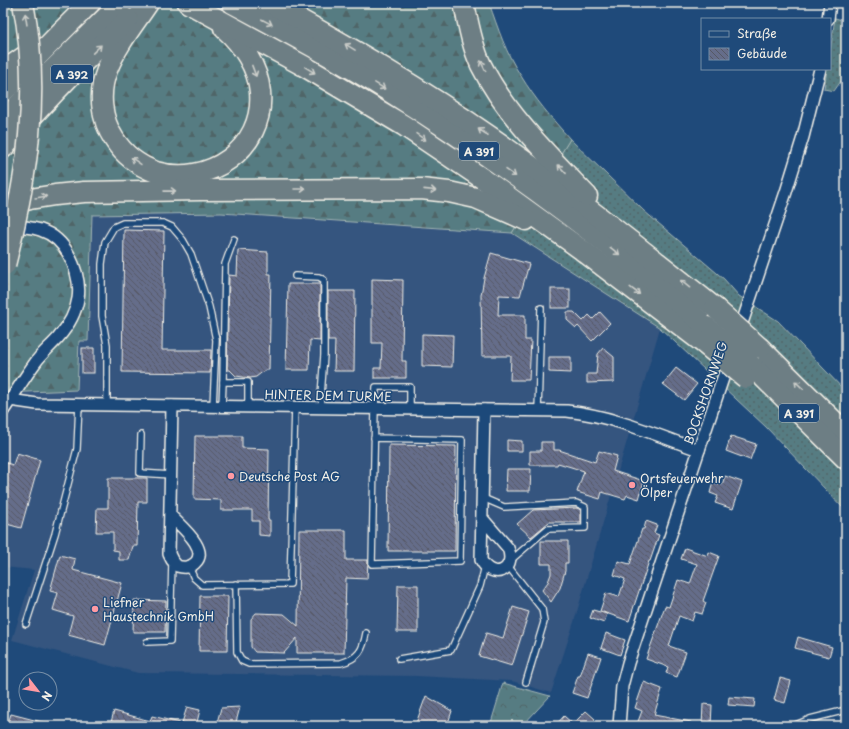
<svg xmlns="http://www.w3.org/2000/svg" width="849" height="729" font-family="'Playpen Sans',sans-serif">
	<defs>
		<pattern id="grass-dots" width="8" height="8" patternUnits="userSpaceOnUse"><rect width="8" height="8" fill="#567c82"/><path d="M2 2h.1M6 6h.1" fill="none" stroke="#506567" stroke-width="1.8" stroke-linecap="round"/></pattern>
		<pattern id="forest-firs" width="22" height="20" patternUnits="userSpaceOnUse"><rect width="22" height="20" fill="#567c82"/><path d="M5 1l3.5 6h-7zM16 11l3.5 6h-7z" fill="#506567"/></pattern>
		<pattern id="park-crowns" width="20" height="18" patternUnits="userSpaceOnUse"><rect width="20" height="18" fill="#567c82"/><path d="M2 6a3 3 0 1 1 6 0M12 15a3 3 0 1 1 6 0" fill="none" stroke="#506567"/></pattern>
		<pattern id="building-back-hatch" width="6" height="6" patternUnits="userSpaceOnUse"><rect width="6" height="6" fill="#656d8a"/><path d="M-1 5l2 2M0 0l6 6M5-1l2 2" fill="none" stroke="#565965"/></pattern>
	</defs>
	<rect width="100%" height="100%" fill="#1f4a7a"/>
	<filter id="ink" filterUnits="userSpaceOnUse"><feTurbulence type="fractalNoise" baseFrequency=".025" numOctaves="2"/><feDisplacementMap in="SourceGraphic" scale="8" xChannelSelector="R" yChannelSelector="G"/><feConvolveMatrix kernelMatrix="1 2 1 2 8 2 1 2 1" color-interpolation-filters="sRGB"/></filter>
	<g filter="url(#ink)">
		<path fill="#34547f" d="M221,213L512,233L660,328L574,622L551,693L512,681L416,676L138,673L12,640L34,570L3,567V393L77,389L79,340L88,341L91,215Z"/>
		<g fill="url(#grass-dots)" stroke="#a5b6b5">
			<path d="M835,18L846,21V74L834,91L824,89L827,69H830V52Z"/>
			<path d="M570,139L644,211L724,279L739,296L778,321L846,392V511L766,427L660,328L512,233Z"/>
		</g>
		<path fill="url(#forest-firs)" stroke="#a5b6b5" d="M3,3H489C498,28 506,54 521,76C535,99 552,119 570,139L512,233L221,213L92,215L88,341H79L77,390L3,393Z"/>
		<path fill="url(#park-crowns)" stroke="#a5b6b5" d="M503,683L550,696L522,726H490Z"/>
		<g fill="url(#building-back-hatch)" stroke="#f4f1e8">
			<path d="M124,230L164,231L162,350H211L210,373L122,372Z"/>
			<path d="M238,250L268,252V274H271L269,370H265L256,377L250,378L236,376L230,370H227L229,275L237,276Z"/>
			<path d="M491,253L529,264L520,296L499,295L498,315H525V340H531L529,380H510L511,356H482L481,295L484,278Z"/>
			<path d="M372,279L403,280L402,361H406V378H374V368H381L382,343H372Z"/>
			<path d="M288,284H320V341L310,340L309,370H286Z"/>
			<rect x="551" y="289" width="19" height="19"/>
			<path d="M328,291H355L354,371H334L335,341H328Z"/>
			<path d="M567,312H574L583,321L589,315L593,319L600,312L610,323L592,341L578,326L576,328L567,320Z"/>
			<path d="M422,334L453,335L452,367L422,366Z"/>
			<rect x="82" y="348" width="12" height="25"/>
			<path d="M603,348L614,357V382L587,383V374H596L598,354Z"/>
			<path d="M549,357H571V373L549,372Z"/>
			<path d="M676,368L697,384L684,400L663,384Z"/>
			<path d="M195,436H242V448L269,449L268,520H270V536L259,535V521H252V510H221V500L194,499Z"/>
			<path d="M731,436L756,444L750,460L726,451Z"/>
			<path d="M507,440L522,441V451H507Z"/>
			<path d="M541,442H554V450H559L595,462L599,451L617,456L613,471L644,481L639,499L627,495L625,499L602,492L600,499L577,492L584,471L558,463L557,465H530V451H541Z"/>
			<path d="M389,445L456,446L455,551H388Z"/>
			<path d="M17,453L40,460L21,528L3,523V462L13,465Z"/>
			<path d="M507,469H531L530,491H506Z"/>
			<path d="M725,476L742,482L733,509L715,503L718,496L710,493L713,482L722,485Z"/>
			<path d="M108,478H147V502H138L137,546H133L129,560H119V551L113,550V532H96L97,508H108Z"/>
			<path d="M577,508L581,510V522H549L531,537L517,524L533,510Z"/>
			<path d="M646,521L657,525L654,533L659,535L650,561H649L629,621L600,611L606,593L619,597L625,579L614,575L618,561L630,564L642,529H644Z"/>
			<path d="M299,530H346V560H368L367,579L346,578L344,653H297V638L284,653L255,652L251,647V619L256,613L284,614L298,626Z"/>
			<path d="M541,541H568V563H565V571L560,588L551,602L542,590L548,582L551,574V564H541Z"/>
			<path d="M685,548L708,556L709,552L719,556L703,601L706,603L702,614L695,612L692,621L679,616L669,646L686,652L677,677L666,673L668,667L646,659L665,606L669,607L678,580L690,584L697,564L681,559Z"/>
			<path d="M60,555L75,559L73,570L122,583L105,645L68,635L73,616L53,610L58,593L50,591Z"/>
			<path d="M398,585H418V632H397Z"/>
			<path d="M200,596H228L227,651H199Z"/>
			<path d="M134,600L166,601L165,632H133Z"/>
			<path d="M513,607L529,612L512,666L479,656L486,633L503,638Z"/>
			<path d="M593,610L607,614L604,623L590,618Z"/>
			<path d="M606,633L625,640L620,655L601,648Z"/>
			<path d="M798,637L832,647L829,657L795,648Z"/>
			<path d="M588,653L601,657L587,698L572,693L578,676H580Z"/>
			<path d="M780,678L791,681L785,703L774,700Z"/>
			<path d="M644,682L662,689L654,715L691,722L690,726H642L637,724L642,711L635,708Z"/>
			<path d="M426,696L452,711L447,726H415Z"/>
			<path d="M729,697L755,699L754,707L728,705Z"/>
			<path d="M703,704L712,705L711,726H702Z"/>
			<path d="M187,707L200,710L196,726H181Z"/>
			<path d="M240,707L235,726H216L221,708Z"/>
			<path d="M114,711L150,721L152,716L180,723V726H110Z"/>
			<path d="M586,711L595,719L589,726H555L564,716L573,724Z"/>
			<path d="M11,714L46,723V726H7Z"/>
		</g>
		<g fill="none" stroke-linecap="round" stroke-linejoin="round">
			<g stroke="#f4f1e8" stroke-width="8">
				<g id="lane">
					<path d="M295,276L319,277L324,280V355L321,395L322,408"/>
					<path d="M223,382L225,264L234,239"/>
					<path d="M107,405V345L102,316V264L105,242L114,227L123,223H163L172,227L183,240L191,254L209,307L216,340L213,406"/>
					<path d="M222,406L223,382H248V407"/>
					<path d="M538,411L541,308"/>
					<path d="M141,435L140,473L171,475"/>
					<path d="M374,438L462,440L460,561L372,564L375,408L376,387H410V409"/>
					<path d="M483,498L504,507L576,503L585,507V528L547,529L511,560"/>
					<path d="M508,566L542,609L544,622L526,682"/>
					<path d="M189,567L194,578L202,585L290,584L295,407"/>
					<path d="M236,584L237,652L242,661L249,664L341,663C359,658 363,650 366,633"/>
					<path d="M26,624L55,534L77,449L79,404"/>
					<path d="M147,642L170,641L172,561"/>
					<path d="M399,659L451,650L480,586L485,566"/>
					<path d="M793,726L810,719L846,710"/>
				</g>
			</g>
			<g stroke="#f4f1e8" stroke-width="14">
				<g id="street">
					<path d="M828,19L830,3"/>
					<path d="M3,226C30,226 54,227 69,255C85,286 81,311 58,338C50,347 41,354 35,363C24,378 14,395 3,411"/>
					<path d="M739,332L786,192L803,137L820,69"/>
					<path d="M10,400L37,404L567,411C613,416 656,435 699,450"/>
					<path d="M170,515C180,526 210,549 195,563C190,568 184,568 177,566L172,560L169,554L172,406"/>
					<path d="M482,518L508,548C517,571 492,581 481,560L484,410"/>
					<path d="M619,726L622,686L628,663L729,360"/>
				</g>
			</g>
			<g stroke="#f4f1e8" stroke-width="23">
				<g id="highway">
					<path d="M148,3C134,24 116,46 107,70C98,93 101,119 114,139C124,155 139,166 156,172C208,187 265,149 260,92C258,67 242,44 224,28"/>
					<path d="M188,3L304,66L403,125L495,187L582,250L701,341"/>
					<path d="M232,3C285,31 337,59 387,90C500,161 607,240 707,327"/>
					<path d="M270,3C346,45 421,88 492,138C569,192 642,250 715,308"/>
					<path d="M464,3C468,23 472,46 481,65C506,115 549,156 587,196"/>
					<path d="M3,68L14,64L31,52"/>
					<path d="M3,92L61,32L90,3"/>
					<path d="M3,122L29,93L121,3"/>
					<path d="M3,148C43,104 84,60 128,19"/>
					<path d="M3,207L30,199L55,195L84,192L201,190L421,189L449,192L476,198L526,220"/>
					<path d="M760,348L846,433"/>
					<path d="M752,366L846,459"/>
				</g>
			</g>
			<use href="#lane" stroke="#1f4a7a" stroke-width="5.5"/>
			<use href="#street" stroke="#1f4a7a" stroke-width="11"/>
			<use href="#highway" stroke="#6d7e84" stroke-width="20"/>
			<g stroke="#f4f1e8" stroke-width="23" stroke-linecap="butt">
				<g id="highway-bridge">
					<path d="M5,265C27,177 41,94 23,3"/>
					<path d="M715,308L760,348"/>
					<path d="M707,327L752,366"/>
					<path d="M701,341L746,378"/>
				</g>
			</g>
			<use href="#highway-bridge" stroke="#6d7e84" stroke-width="20"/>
		</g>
		<defs><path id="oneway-shaft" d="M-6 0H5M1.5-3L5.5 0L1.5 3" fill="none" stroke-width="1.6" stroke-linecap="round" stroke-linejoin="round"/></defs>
		<g stroke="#ccceca">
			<use href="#oneway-shaft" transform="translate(26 19) rotate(-99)"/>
			<use href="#oneway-shaft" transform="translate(267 22) rotate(28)"/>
			<use href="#oneway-shaft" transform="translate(350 47) rotate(-149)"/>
			<use href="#oneway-shaft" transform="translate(97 49) rotate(-44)"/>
			<use href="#oneway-shaft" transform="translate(483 66) rotate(-116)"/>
			<use href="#oneway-shaft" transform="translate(310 70) rotate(31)"/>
			<use href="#oneway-shaft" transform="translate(254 71) rotate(69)"/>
			<use href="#oneway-shaft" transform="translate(380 86) rotate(31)"/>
			<use href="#oneway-shaft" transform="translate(483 132) rotate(-147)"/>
			<use href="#oneway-shaft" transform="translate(421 137) rotate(34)"/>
			<use href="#oneway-shaft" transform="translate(136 161) rotate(-145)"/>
			<use href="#oneway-shaft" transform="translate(562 169) rotate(-133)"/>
			<use href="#oneway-shaft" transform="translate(511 173) rotate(35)"/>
			<use href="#oneway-shaft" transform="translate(300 189)"/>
			<use href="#oneway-shaft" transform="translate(430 190) rotate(6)"/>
			<use href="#oneway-shaft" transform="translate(170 191) rotate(-1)"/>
			<use href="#oneway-shaft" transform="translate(41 197) rotate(-9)"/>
			<use href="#oneway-shaft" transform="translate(615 251) rotate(38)"/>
			<use href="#oneway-shaft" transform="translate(685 284) rotate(-141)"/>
			<use href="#oneway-shaft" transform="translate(635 291) rotate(37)"/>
			<use href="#oneway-shaft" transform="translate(799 385) rotate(-136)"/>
		</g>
	</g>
	<g fill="#ff9aa2" stroke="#1f4a7a" stroke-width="1.5">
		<circle cx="231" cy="476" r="4"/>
		<circle cx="632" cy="485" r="4"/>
		<circle cx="95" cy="609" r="4"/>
	</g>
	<g text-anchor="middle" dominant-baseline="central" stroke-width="3" stroke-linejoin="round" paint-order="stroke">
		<g fill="#1f4a7a" stroke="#b4bfc7" stroke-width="1">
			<rect x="51" y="65" width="42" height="18" rx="3"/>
			<rect x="459" y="142" width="40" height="18" rx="3"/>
			<rect x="779" y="404" width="40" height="18" rx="3"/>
		</g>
		<g font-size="11" font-weight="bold" fill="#f4f1e8">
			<text x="72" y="74">A 392</text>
			<text x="479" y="151">A 391</text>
			<text x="799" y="413">A 391</text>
		</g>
		<g font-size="12" fill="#f4f1e8" stroke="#1f4a7a">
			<text transform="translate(705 393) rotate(-71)">BOCKSHORNWEG</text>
			<text transform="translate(328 395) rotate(1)">HINTER DEM TURME</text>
		</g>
		<g font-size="12" fill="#f4f1e8" stroke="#1f4a7a" text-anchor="start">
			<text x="239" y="476">Deutsche Post AG</text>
			<text x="640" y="478">Ortsfeuerwehr<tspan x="640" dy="14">Ölper</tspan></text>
			<text x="103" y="602">Liefner<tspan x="103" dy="14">Haustechnik GmbH</tspan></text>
		</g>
	</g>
	<rect width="849" height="729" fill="none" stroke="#1f4a7a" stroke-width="16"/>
	<rect x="8" y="8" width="833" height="713" fill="none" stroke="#f4f1e8" stroke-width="1.5" filter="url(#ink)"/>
	<rect x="701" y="18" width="130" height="52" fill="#1f4a7a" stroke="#748da6"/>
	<rect x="709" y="31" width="20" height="6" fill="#1f4a7a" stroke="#748da6"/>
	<text x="737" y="38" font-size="12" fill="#f4f1e8">Straße</text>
	<rect x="709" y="48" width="20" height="12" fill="url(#building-back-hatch)" stroke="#748da6"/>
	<text x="737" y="58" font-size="12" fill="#f4f1e8">Gebäude</text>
	<g transform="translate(38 691) rotate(121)"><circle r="19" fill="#1f4a7a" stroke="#748da6"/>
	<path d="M0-3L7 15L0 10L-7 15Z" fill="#ff9aa2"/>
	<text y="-6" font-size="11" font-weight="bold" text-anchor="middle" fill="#f4f1e8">N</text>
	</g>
</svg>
